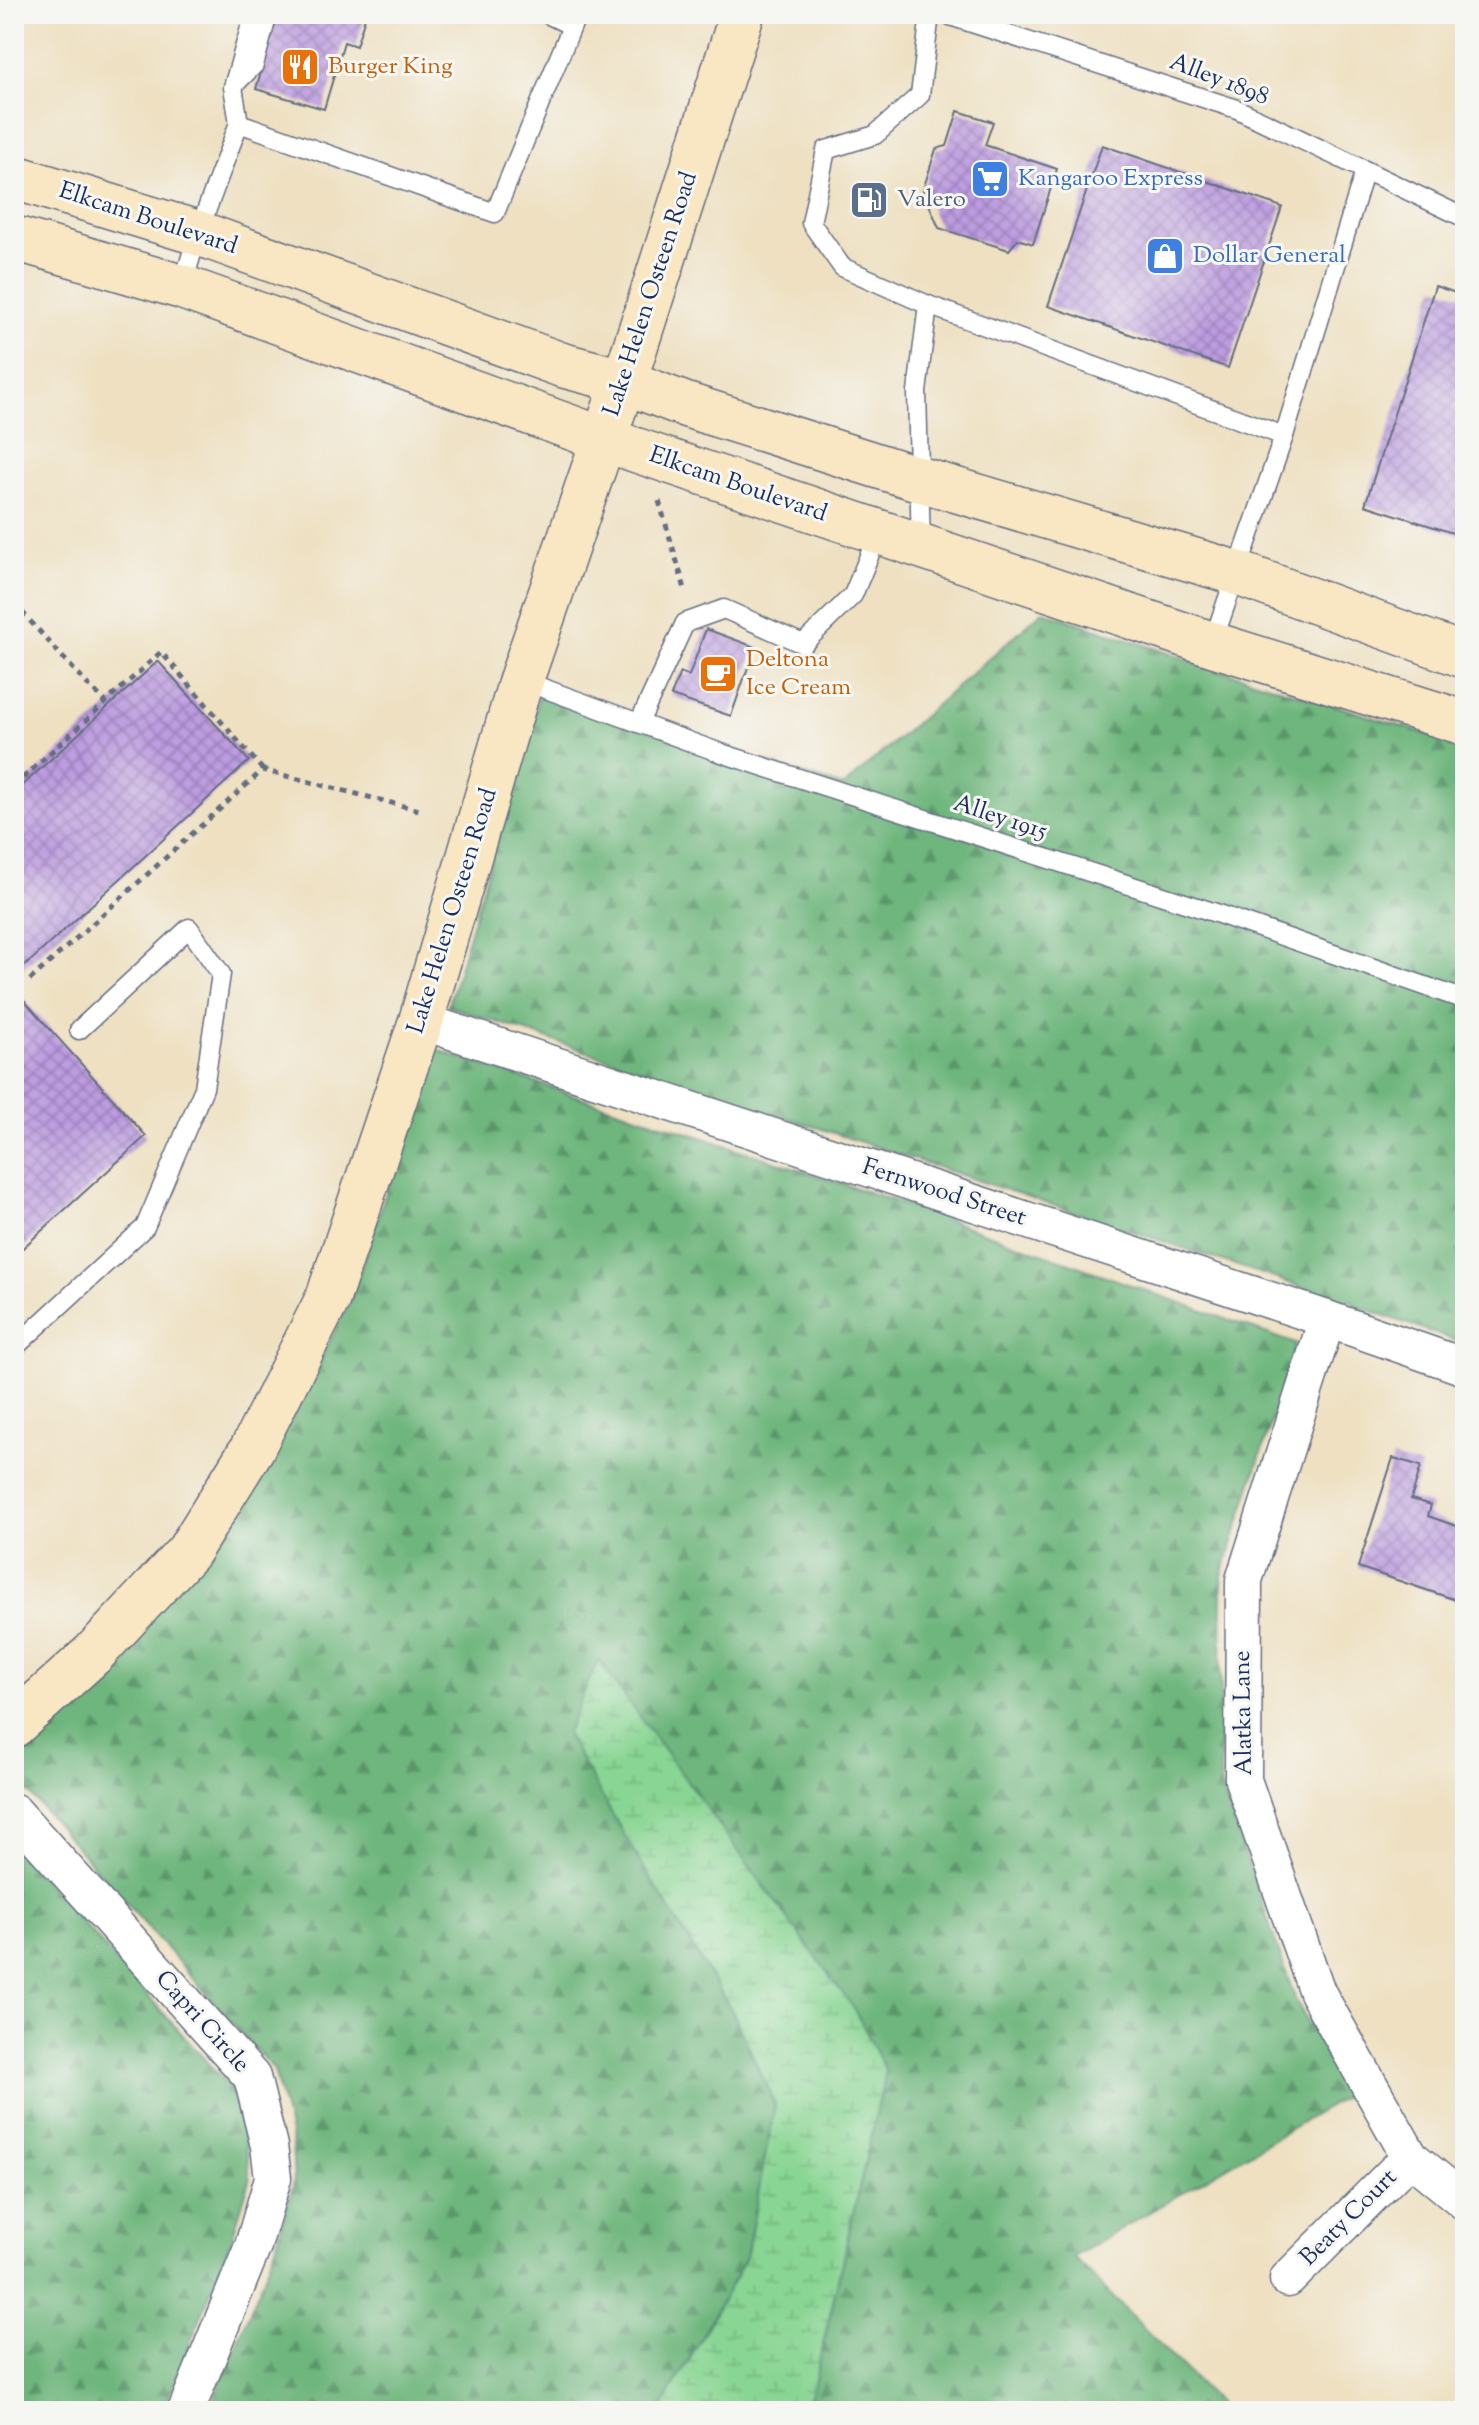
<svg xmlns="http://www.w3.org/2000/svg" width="1479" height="2425" font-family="'Sorts Mill Goudy',serif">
	<defs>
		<pattern id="forest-firs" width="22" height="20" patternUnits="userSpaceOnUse" patternTransform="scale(2)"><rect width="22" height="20" fill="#6eb67d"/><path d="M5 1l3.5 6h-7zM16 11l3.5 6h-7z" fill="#5a946a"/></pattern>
		<pattern id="wetland-marsh" width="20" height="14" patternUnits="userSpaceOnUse" patternTransform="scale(2)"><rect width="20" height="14" fill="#89d593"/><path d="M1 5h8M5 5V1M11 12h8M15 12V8" fill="none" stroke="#76b781"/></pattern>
		<pattern id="building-cross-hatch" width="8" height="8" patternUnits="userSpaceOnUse" patternTransform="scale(2)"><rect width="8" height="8" fill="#bd9ce0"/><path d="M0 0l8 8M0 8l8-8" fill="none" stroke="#9980b9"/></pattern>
	</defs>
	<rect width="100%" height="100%" fill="#f6f6f2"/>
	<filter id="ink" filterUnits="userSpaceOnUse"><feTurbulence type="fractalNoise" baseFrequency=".0125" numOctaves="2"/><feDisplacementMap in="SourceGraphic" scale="16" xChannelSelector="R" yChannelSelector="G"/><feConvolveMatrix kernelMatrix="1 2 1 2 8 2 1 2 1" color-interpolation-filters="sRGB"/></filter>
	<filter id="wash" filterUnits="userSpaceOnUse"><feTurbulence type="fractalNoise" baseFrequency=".006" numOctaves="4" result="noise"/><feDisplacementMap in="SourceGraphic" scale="32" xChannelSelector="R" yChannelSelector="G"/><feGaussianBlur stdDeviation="1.8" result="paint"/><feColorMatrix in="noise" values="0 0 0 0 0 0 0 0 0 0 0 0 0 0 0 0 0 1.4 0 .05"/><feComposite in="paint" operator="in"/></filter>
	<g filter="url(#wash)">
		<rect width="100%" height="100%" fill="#eee0c1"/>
		<g fill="url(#forest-firs)" stroke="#44726e" stroke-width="2">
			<path d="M1043,611L1202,664L1465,746V1344L1354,1305L1355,1302L1335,1298L448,1006L541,690L843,787Z"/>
			<path d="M434,1049L904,1204L1296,1344L1222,1576L1220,1783L1296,2001L1348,2095L1073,2257L1226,2411H804L813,2388L886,2071L630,1845L732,2011L775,2105L746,2258L660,2411H209L275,2250L294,2182L292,2141L274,2070L14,1776V1753L108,1668L271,1458L350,1301Z"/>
			<path d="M14,1846L231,2089L247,2152L250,2179L231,2241L163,2411H14Z"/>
		</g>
		<path fill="url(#wetland-marsh)" stroke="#528278" stroke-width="2" d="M598,1660L855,2010L886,2071L813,2388L804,2411H660L746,2258L775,2105L732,2011L630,1845L566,1734Z"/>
		<g id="blocks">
			<g fill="url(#building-cross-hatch)">
				<path d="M278,14H366L356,46L344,42L324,109L256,89Z"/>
				<path d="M958,111L993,122L985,145L1057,169L1033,244L1018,239L1009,250L939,228L923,190L936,149L947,146Z"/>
				<path d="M1102,145L1282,207L1228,368L1048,306Z"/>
				<path d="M1435,286L1465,296V537L1365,505Z"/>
				<path d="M706,629L755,647L731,716L671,696L680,672L689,676Z"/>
				<path d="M158,661L249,761L14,976V793Z"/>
				<path d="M14,989L146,1136L14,1256Z"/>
				<path d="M1393,1458L1421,1466L1411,1499L1431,1505L1428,1516L1465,1529V1603L1358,1567Z"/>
			</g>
		</g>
	</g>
	<g filter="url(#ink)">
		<use href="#blocks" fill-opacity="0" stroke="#656d81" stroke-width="2"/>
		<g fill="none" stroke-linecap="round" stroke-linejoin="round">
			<g stroke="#656d81" stroke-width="21">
				<g id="lane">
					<path d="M547,14L572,26"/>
					<path d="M930,14L920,95L875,135L826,150L811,223L842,267L928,305L1284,436"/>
					<path d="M944,14L1237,109L1465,218"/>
					<path d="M234,85L254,65L268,14"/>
					<path d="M239,123L233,87L254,14"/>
					<path d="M182,287L198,233L239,123L495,213L577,14"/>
					<path d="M921,546L917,392L928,305"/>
					<path d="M1212,644L1284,436L1365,170"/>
					<path d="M521,680L718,752L1219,914L1465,1000"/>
					<path d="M639,723L685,623L724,609L803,644L853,595L879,532"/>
					<path d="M14,1348L145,1227L204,1088L221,974L189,928L79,1030"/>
				</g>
			</g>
			<g stroke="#656d81" stroke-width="39">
				<g id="street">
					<path d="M421,1021L1327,1319L1465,1367"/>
					<path d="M1327,1319L1244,1580L1243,1780L1317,1992L1410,2157L1465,2202"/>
					<path d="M14,1812L252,2077L269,2146L273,2178L253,2246L186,2411"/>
					<path d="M1288,2279L1410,2157"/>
				</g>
			</g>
			<g stroke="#656d81" stroke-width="47">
				<g id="secondary">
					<path d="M14,177L198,233L562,365L623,381L686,405L919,479L1237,573L1465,656"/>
					<path d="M14,238L182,287L603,439L1212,644L1465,723"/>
					<path d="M14,1725L93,1654L188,1552L252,1449L328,1298L421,1021L521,680L632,357L742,14"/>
				</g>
			</g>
			<g stroke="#656d81" stroke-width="5" stroke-dasharray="6 6" stroke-linecap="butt">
				<path d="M659,501L685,589"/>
				<path d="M14,603L85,682L106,702"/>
				<path d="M14,786L161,652L263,770"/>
				<path d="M30,980L263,770L419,810"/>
			</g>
			<use href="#lane" stroke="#fff" stroke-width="18"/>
			<use href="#street" stroke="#fff" stroke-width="36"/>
			<use href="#secondary" stroke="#f9e7c3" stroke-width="44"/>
		</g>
	</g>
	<defs>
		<g id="restaurant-square" transform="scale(2)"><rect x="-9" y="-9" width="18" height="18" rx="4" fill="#e8710a" stroke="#f6f6f2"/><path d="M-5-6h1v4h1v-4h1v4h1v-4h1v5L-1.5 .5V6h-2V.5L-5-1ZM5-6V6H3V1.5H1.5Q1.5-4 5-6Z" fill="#fff"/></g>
		<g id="supermarket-square" transform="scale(2)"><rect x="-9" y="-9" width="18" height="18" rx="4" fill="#3f7fe0" stroke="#f6f6f2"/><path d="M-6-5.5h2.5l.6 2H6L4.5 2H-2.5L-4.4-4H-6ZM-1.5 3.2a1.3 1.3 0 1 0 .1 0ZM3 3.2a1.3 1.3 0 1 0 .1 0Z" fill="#fff"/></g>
		<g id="fuel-square" transform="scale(2)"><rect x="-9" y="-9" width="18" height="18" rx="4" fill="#5c6f8a" stroke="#f6f6f2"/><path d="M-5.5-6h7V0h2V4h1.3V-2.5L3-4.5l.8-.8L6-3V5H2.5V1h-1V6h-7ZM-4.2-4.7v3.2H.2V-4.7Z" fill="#fff"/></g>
		<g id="shop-square" transform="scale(2)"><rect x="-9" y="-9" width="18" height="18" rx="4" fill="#3f7fe0" stroke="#f6f6f2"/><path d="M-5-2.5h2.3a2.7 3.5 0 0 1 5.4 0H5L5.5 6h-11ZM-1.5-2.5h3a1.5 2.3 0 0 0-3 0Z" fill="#fff"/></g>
		<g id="cafe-square" transform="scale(2)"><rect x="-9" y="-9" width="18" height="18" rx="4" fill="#e8710a" stroke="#f6f6f2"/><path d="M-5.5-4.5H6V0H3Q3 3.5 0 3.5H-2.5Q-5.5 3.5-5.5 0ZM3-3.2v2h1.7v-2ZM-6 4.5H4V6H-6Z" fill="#fff"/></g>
	</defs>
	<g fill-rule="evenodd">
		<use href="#restaurant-square" x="300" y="67"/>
		<use href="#supermarket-square" x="990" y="179"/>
		<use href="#fuel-square" x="869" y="200"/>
		<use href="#shop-square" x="1165" y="256"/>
		<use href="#cafe-square" x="718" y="674"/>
	</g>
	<g text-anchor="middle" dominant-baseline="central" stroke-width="6" stroke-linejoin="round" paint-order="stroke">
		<g font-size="24" fill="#c56008" stroke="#f6f6f2" text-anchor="start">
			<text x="328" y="67">Burger King</text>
			<text x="746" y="660">Deltona<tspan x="746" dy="28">Ice Cream</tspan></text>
		</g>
		<g font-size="24" fill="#1b2f5e" stroke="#f6f6f2">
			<text transform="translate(1219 80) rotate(21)">Alley 1898</text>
			<text transform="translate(148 219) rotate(18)">Elkcam Boulevard</text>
			<text transform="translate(651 294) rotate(-72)">Lake Helen Osteen Road</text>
			<text transform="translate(738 485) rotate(19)">Elkcam Boulevard</text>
			<text transform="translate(1000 818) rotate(18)">Alley 1915</text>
			<text transform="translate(453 911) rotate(-73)">Lake Helen Osteen Road</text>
			<text transform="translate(944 1193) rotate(18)">Fernwood Street</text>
			<text transform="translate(1244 1713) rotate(-91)">Alatka Lane</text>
			<text transform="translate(202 2022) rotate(48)">Capri Circle</text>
			<text transform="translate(1349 2218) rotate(-45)">Beaty Court</text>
		</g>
		<g font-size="24" fill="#366cbe" stroke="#f6f6f2" text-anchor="start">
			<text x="1018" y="179">Kangaroo Express</text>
			<text x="1193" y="256">Dollar General</text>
		</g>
		<g font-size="24" fill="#4e5e75" stroke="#f6f6f2" text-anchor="start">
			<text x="897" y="200">Valero</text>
		</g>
	</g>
	<rect width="1479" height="2425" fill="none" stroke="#f6f6f2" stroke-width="48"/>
</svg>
